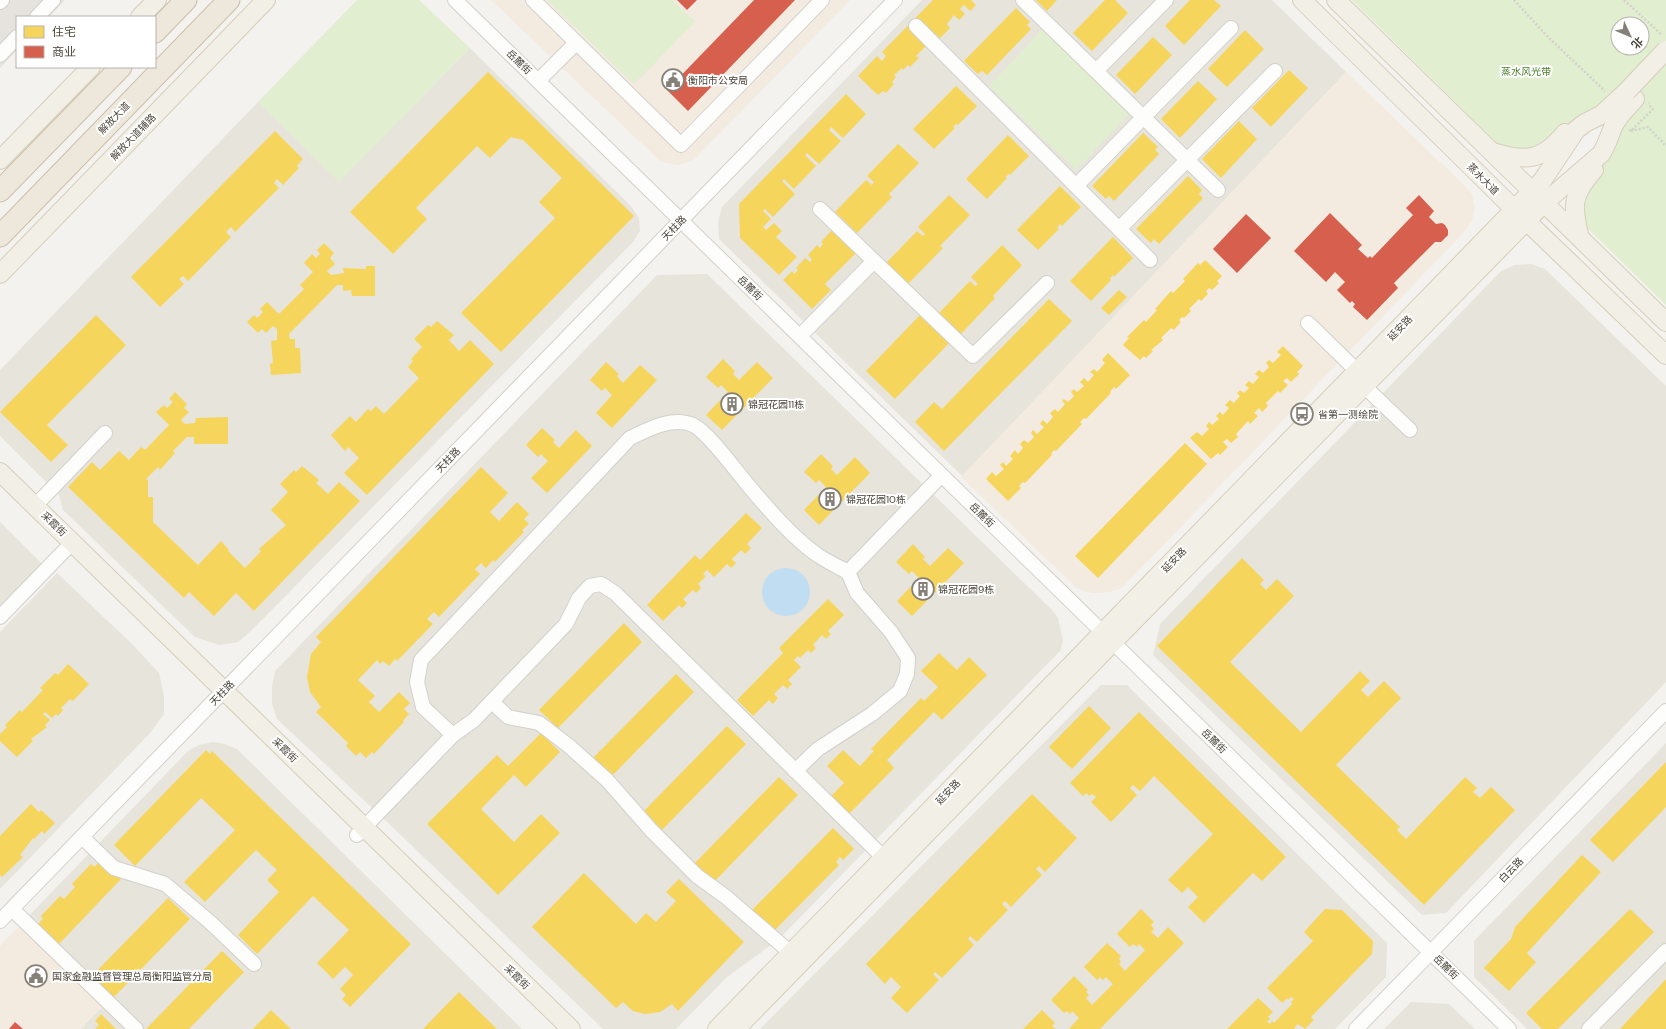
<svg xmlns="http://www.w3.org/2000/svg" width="1666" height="1029" font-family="'DM Sans','Noto Sans SC',sans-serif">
	<rect width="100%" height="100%" fill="#f4f2ee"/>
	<g fill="#e7e4dc">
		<path d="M922,0H1272L1346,72L1186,241L1123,587L1108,592L1092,593L1077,588L719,239L718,222L722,207Z"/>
		<path d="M470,48L630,205L639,218L640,231L633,242L252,630L238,642L219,645L195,637L63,510L59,495L0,436V370L258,102L339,181Z"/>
		<path d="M1531,264L1545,269L1666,386V682L1446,913L1422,915L1153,655L1160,624L1501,271L1515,265Z"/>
		<path d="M707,274L1052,610L1058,618L1063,640L1061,650L778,940L727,977L676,1029H603L384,819L277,719L272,704V686L275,671L657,275Z"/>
		<path d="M0,522L42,564L0,608Z"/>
		<path d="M57,573L132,644L159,673L164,696V714L151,732L0,889V632Z"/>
		<path d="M1101,685H1127L1387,943L1386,977L1335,1029H760Z"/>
		<path d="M213,742L225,744L237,749L522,1029H80L103,1006L20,925L188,751L199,745Z"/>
		<path d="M1666,743V1029H1527L1474,977V941Z"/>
		<path d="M1411,1002L1449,1004L1475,1029H1384Z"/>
	</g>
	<g fill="#f3ebdf">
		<path d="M491,0H850L694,160L678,165L661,162Z"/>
		<path d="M1346,72L1463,184L1472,194L1475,208L1472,220L1465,231L1123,587L1108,592L1092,593L1077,588L961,477Z"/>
		<path d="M20,925L103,1006L80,1029H0V946Z"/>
	</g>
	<g fill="#e1eecf" fill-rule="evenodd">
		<path d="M357,0H419L470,48L339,182L258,102Z"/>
		<path d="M547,0H672L695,22L634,84Z"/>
		<path d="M1352,0H1666V305L1574,215L1613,126L1601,115L1512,158ZM1618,24H1642V48H1618Z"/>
		<path d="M1043,29L1130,113L1076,170L989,86Z"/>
	</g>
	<path fill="#e6e3df" d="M0,0H65L49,17H17V50L0,68Z"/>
	<circle fill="#c0ddf1" cx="786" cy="592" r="24"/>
	<g fill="#f6d55c">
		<path d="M933,0H971L976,5L970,11L964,5L960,9L965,14L959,20L954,15L947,24L950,28L940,38L937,35L916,56L919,58L910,67L908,65L903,70L902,68L894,75L896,77L892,82L894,84L886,93L883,91L878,95L858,76L877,56L882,61L886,56L882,52Z"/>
		<path d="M1036,0H1057L1047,11Z"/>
		<path d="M1105,0H1115L1128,13L1092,51L1073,33Z"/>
		<path d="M1190,0H1214L1221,6L1184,45L1165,26Z"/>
		<path d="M1016,8L1030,22L1027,25L1031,29L987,75L982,71L978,74L964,61Z"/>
		<path d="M1245,30L1264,49L1227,87L1208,69Z"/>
		<path d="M1153,37L1172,55L1135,94L1116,75Z"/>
		<path d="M1289,70L1308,88L1271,127L1252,108Z"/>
		<path d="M488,72L634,216L501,352L461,313L555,218L539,202L562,178L523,140L511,137L490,158L477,146L416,208L427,219L393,254L350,212Z"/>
		<path d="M1198,81L1217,99L1180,138L1161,119Z"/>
		<path d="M956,86L977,106L958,125L956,124L953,127L955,128L934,149L913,129Z"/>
		<path d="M846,94L866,114L843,138L831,127L829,130L841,141L819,164L807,153L805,155L816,166L794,189L784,179L782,181L795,194L773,217L765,209L763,211L771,219L763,227L766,230L774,223L782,231L776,237L797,257L779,275L740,238L739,204Z"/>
		<path d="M1239,121L1257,139L1221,178L1202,159Z"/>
		<path d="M275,131L303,159L297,166L299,168L283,185L277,179L274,183L279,188L235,232L231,227L226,232L231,237L188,281L183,276L179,279L184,284L160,307L131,277Z"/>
		<path d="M1143,133L1158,147L1155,150L1159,154L1114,201L1109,196L1106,199L1092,186Z"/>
		<path d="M1008,135L1029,156L1010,175L1009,174L1005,177L1007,178L987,199L966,179Z"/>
		<path d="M898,144L919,163L889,194L892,197L857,233L835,212L866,180L872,185L874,182L867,176Z"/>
		<path d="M1188,176L1202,190L1199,194L1203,198L1159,244L1154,239L1151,243L1136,229Z"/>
		<path d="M1060,186L1081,207L1062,226L1060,224L1057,228L1059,229L1038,250L1017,230Z"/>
		<path d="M949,195L970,215L940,246L943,248L908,284L886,263L917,231L923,236L925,234L918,227Z"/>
		<path d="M832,230L856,253L825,284L831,290L812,309L783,280L792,271L794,274L798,270L796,268L805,258L810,262L812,260L808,255L817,245L820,248L823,244L821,242Z"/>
		<path d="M1113,237L1133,258L1114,277L1113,275L1110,278L1111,280L1091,301L1070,281Z"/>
		<path d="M324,243L334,253L330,258L335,264L327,271L331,275L344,273L343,268L366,269V266H375V296H352L351,290L343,291V285H337L289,334L290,339H295V348H300L301,373L271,375L270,364L273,363L271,341L277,340V329L273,326L266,333L262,329L258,333L247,322L254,315L257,318L263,312L260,309L267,302L279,314L304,289L300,285L313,272L304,263L312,254L316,258L320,254L317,250Z"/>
		<path d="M1002,245L1022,265L993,296L995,298L960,335L939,313L970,281L975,286L978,284L971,277Z"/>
		<path d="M1205,260L1222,276L1217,281L1219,283L1212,290L1209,288L1206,291L1208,294L1201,301L1199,299L1189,309L1191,311L1184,318L1182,317L1179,320L1181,322L1174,330L1171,328L1161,338L1163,340L1151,350L1153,351L1146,358L1144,356L1140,360L1123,345L1129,338L1127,337L1144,320L1146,322L1157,310L1155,309L1171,291L1173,293L1185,281L1183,279L1198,263L1200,265Z"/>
		<path d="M1119,290L1127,297L1109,315L1101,308Z"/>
		<path d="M1049,299L1072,321L944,451L915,422L934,402L942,409Z"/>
		<path d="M922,313L951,341L895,399L866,371Z"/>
		<path d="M96,315L126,345L47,425L68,445L51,462L0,412Z"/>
		<path d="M437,321L454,335L449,340L459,351L470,340L494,364L367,495L344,473L359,458L348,447L345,451L331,435L350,416L356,422L368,409L371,411L376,406L384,414L419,378L408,367L413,361L411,359L422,347L414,339L428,325L431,327Z"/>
		<path d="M1283,346L1303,366L1297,372L1299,374L1291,382L1287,378L1283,381L1288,385L1280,393L1278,391L1266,403L1268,406L1262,412L1259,408L1254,413L1258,416L1250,424L1248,421L1236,434L1238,437L1231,443L1227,439L1223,442L1228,447L1220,455L1218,453L1211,459L1190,438L1197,432L1202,436L1209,429L1206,426L1209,422L1212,425L1219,419L1216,416L1220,412L1223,415L1229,408L1225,405L1230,400L1234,403L1240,396L1237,393L1240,390L1244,393L1249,388L1245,385L1249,381L1253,384L1259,377L1255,374L1259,370L1263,373L1269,367L1266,363L1269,360L1273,363L1281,355L1277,352Z"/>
		<path d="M1108,353L1130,375L1116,389L1114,387L1110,392L1111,393L1086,419L1084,418L1080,422L1082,424L1056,451L1054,450L1051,454L1052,455L1025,483L1023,482L1019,486L1021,488L1008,501L986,479L992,472L996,476L1004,469L1000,465L1003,462L1006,466L1013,459L1010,456L1015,450L1018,454L1023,448L1020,444L1024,440L1028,443L1034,437L1031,433L1033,430L1037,434L1044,427L1040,424L1043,420L1047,424L1053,417L1050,413L1055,409L1058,412L1065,404L1062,401L1064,399L1068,402L1074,396L1071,392L1074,389L1077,392L1084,386L1080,382L1084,378L1088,382L1094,375L1090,372L1094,369L1097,372L1105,363L1102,360Z"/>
		<path d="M723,359L735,371L733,374L739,380L757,362L773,378L722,430L706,415L728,392L721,385L718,388L706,377Z"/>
		<path d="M606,362L619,374L617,376L623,383L640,365L657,380L612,428L596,413L612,395L605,388L602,391L590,380Z"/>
		<path d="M175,392L187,404L184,408L189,412L181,420L185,424L195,423L196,418L228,417V444H194V437H187L173,451L175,453L160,470L158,467L146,479L148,480V497H153V522L198,565L221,541L229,550L228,551L245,568L261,551L259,549L286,525L271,510L288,492L280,484L294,470L296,472L302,466L319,480L316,483L328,494L339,482L360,501L254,611L236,593L214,616L189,592L184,598L68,487L92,462L100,470L119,451L129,460L141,447L145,450L169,425L156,412L164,405L167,408L173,402L169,399Z"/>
		<path d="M542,428L555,440L553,442L559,448L576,430L592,446L547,493L531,478L548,461L541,454L538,457L526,445Z"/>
		<path d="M1185,443L1207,464L1098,578L1075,556Z"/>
		<path d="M821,454L833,466L831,469L837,475L855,457L870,473L819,525L804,510L826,487L819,480L816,483L804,472Z"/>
		<path d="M481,467L508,493L490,512L499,521L517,502L529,514L524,519L529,524L522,530L524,532L495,562L493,560L486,568L481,563L475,569L480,574L439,617L434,612L427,619L433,624L397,661L395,659L389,666L383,661L380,664L377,660L358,680L375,696L369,702L379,712L399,692L410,703L404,709L409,714L403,721L404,722L374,754L372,752L366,758L360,752L356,756L346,746L348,743L316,712L321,707L310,692L307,677L311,654L321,642L316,637Z"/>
		<path d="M746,513L762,528L747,544L751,548L745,554L741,550L732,559L736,563L731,568L727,564L714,577L707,570L703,574L706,576L698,584L701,588L696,593L693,590L683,599L687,603L682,608L679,605L663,621L647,605L695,555L700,560Z"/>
		<path d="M913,544L925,557L923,559L930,566L948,548L964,563L912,616L897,601L919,578L912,571L909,574L896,562Z"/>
		<path d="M1242,558L1264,580L1260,584L1266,590L1277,579L1294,596L1230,662L1301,732L1360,671L1370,681L1361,690L1368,697L1384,681L1401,698L1336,765L1400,827L1397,830L1406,839L1465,777L1477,788L1473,792L1480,798L1491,787L1515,810L1424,905L1157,646Z"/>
		<path d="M828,599L844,615L828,631L831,634L826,639L822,635L813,645L816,648L811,653L808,650L800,658L798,656L794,660L801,667L788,680L792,684L787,689L783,685L774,694L778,698L773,704L769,700L753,716L737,700L783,653L779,648Z"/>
		<path d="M624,623L642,642L558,728L539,710Z"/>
		<path d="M939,653L957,670L969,657L987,675L942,720L934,712L887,760L894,768L848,815L830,797L844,783L827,766L843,750L860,766L874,751L871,749L921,698L924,701L938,687L921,671Z"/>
		<path d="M68,664L89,684L73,701L70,699L61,708L63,710L58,716L56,714L52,718L45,712L43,714L50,720L45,725L47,727L31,739L33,741L17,757L0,741V734L7,727L5,725L20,710L22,712L43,690L40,688L55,673L58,675Z"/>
		<path d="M676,674L694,692L610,778L591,760Z"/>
		<path d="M1089,706L1111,728L1072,769L1049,747Z"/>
		<path d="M1139,712L1286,857L1262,881L1253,873L1204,923L1188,907L1198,897L1188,887L1182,893L1168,880L1213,834L1154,776L1140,791L1133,785L1130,788L1137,795L1111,822L1091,802L1096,797L1092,794L1089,796L1086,793L1083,796L1070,783Z"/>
		<path d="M727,726L746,744L662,830L643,812Z"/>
		<path d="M541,733L560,752L526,787L514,775L481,809L514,842L541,814L560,833L498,895L427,824L497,755L508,766Z"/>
		<path d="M206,750L210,754L212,751L411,944L350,1007L342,999L346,995L340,989L353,975L345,967L333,979L317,963L349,930L313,896L257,954L238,935L279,892L267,880L277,870L256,850L205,902L184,882L235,830L201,798L135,866L114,845Z"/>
		<path d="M1666,762V807L1613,862L1590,840Z"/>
		<path d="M779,777L798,795L714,882L695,863Z"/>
		<path d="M1032,794L1077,838L1045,872L1039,866L1036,869L1042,875L1011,907L1005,901L1002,904L1008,910L977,942L970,936L968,939L974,945L942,978L935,972L933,974L939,980L907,1013L891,998L901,987L891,977L885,984L866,964Z"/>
		<path d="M31,804L39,812L41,810L55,823L44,834L42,831L34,839L33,838L20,855L23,857L2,877L0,875V836Z"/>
		<path d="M833,828L854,849L843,860L840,857L836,862L839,865L774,931L752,910Z"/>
		<path d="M1582,855L1601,872L1527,953L1536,962L1509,991L1484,968L1511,939L1515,927Z"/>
		<path d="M101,860L121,879L59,944L38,924L43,919L41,916L60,896L64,899L75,887L72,884L91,864L94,867Z"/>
		<path d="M584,873L636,924L646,913L656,922L676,901L666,892L679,879L744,942L678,1011L672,1004L660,1012L645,1014L633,1011L623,1002L616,1008L532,927Z"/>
		<path d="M168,898L190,919L113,998L91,977Z"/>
		<path d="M1141,909L1154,922L1151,925L1154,929L1151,932L1158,938L1168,927L1184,943L1100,1029H1069L1079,1018L1072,1011L1070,1014L1067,1011L1064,1013L1051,1000L1074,976L1088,990L1086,992L1089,995L1086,998L1092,1005L1113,984L1106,977L1103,980L1100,977L1097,980L1084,967L1107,943L1121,956L1119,959L1121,962L1119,964L1125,971L1145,950L1139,944L1137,947L1133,944L1130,947L1117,934Z"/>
		<path d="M1325,909L1342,910L1373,941L1372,954L1311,1017L1314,1020L1305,1029L1298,1024L1294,1028L1296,1029H1227L1258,998L1273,1012L1268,1017L1270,1019L1267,1021L1270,1024L1272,1021L1274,1023L1292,1004L1291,1002L1294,999L1291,997L1288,1000L1287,998L1282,1003L1267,988L1313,941L1304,932Z"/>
		<path d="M1630,909L1654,932L1558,1029H1542L1526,1013Z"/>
		<path d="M222,951L244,972L189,1029H146Z"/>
		<path d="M1666,979V1029H1620Z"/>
		<path d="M459,992L497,1029H423Z"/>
		<path d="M271,1010L291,1029H253Z"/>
		<path d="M1042,1010L1055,1023L1052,1026L1056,1029H1023Z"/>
		<path d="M101,1014L116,1029H95L99,1025L95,1021Z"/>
	</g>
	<g fill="#d6604d">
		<path d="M677,0H697L687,10Z"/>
		<path d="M754,0H795L688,111L667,90Z"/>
		<path d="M1419,195L1434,211L1429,217L1436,224L1442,223L1445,225L1448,230V235L1441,242H1435L1394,283L1398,288L1367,320L1353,307L1355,304L1352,301L1350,303L1337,290L1345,282L1335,272L1326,282L1294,251L1330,213L1362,245L1358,249L1368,258L1370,256L1372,258L1413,215L1406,208Z"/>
		<path d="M1246,214L1271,238L1237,273L1213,249Z"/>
		<path d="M15,1022L23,1029H9Z"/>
	</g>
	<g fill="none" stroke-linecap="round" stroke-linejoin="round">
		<g stroke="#d2d0cb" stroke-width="16">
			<g id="minor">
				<path d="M455,0L1509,1029"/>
				<path d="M533,0L681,145L822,0"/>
				<path d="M1023,0L1218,190"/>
				<path d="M0,2L2,0"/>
				<path d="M37,17L53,0"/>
				<path d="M916,26L1150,260"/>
				<path d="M0,55L17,37"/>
				<path d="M1096,71L1166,0"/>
				<path d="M538,81L576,43"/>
				<path d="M1076,186L1231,28"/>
				<path d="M820,209L973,356L1047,283"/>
				<path d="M1119,229L1275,71"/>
				<path d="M1308,323L1357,371"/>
				<path d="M800,336L874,261"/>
				<path d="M1364,386L1410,430"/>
				<path d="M35,506L105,433"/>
				<path d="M848,572C839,567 828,562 819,556C795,540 767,508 748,485C736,471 708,432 693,425C672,416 649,429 630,438L421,660L417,682L423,707L453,735L474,720L566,624L579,598L590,586L601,584L615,593L884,858"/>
				<path d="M0,617L65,550"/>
				<path d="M492,702L508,717L539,723L569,746L607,780L651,830L697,876L726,897L791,953"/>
				<path d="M795,771L818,749L872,714L900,691L907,674L908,658L891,632L857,593L848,572L936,481"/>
				<path d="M357,835L453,735"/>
				<path d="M82,837L114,868L165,884L211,923L254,964"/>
				<path d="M12,909L136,1029"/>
				<path d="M0,921L895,0"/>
				<path d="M1356,1029L1666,711"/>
				<path d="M1589,1029L1666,951"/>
			</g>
		</g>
		<g stroke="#d6cebb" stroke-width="20">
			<g id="major">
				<path d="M1302,0L1515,210L1666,355"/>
				<path d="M1336,0L1666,322"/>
				<path d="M140,17L157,0"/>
				<path d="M1493,152C1526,162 1542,161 1565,133"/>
				<path d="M0,160L91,67"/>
				<path d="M1580,238C1572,207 1571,195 1594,170"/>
				<path d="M0,274L266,0"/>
				<path d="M0,472L571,1029"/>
				<path d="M717,1029L1542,181L1576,130L1585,123L1601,115L1627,91"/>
				<path d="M736,1029L1113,642L1544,203L1601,154C1607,145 1609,137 1613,127C1618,116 1627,108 1635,99"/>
			</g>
		</g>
		<g stroke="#ccbfa9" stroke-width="23">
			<g id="highway">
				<path d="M155,32L186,0"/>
				<path d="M0,191L121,67"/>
				<path d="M0,236L229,0"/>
			</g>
		</g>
		<g stroke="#d3d2cc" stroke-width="2.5" stroke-dasharray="2 2" stroke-linecap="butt">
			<path d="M1514,0L1546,35L1605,91"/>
			<path d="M1624,0L1662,35"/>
			<path d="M1629,130L1631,131L1653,109L1648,104"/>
			<path d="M1631,131L1648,127L1666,146"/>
		</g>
		<use href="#minor" stroke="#fdfdfc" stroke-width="14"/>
		<use href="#major" stroke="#f2efe6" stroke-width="18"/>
		<use href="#highway" stroke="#ede8db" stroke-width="21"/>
		<g stroke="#d6cebb" stroke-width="20" stroke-linecap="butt">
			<path id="major-bridge" d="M1627,91L1666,50"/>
		</g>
		<use href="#major-bridge" stroke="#f2efe6" stroke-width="18"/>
	</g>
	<defs>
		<g id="civic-ring" transform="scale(1.15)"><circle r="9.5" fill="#fff" stroke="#868178" stroke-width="1.5"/><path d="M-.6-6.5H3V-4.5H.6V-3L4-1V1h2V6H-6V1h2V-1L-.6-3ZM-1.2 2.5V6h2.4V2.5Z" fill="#868178"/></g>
		<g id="building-ring" transform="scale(1.15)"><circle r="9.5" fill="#fff" stroke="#868178" stroke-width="1.5"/><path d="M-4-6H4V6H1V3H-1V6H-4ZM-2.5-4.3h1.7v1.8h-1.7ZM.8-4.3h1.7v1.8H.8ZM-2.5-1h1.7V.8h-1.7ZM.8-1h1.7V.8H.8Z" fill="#868178"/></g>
		<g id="bus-ring" transform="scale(1.15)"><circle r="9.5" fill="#fff" stroke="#868178" stroke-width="1.5"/><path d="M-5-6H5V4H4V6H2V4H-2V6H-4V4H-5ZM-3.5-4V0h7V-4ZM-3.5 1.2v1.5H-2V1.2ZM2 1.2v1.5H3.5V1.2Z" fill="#868178"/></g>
	</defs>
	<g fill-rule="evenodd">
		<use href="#civic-ring" x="673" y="80"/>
		<use href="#building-ring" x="732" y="404"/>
		<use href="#bus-ring" x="1302" y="414"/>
		<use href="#building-ring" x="830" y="499"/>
		<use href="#building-ring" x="923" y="589"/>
		<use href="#civic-ring" x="36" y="976"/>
	</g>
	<g text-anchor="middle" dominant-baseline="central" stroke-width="4" stroke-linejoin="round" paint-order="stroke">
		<g font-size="10" fill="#4b4439" stroke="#fff">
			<text transform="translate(519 62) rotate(44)">岳麓街</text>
			<text transform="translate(114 118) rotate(-46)">解放大道</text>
			<text transform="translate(133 137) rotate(-46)">解放大道辅路</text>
			<text transform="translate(1483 179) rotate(45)">蒸水大道</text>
			<text transform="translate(674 228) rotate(-46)">天柱路</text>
			<text transform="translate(750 288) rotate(44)">岳麓街</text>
			<text transform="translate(1400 328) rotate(-46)">延安路</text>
			<text transform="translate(448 460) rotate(-46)">天柱路</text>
			<text transform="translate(982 515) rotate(44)">岳麓街</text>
			<text transform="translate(54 524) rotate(44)">采霞街</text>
			<text transform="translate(1174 560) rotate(-46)">延安路</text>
			<text transform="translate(222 693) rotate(-46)">天柱路</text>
			<text transform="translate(1214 741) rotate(44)">岳麓街</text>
			<text transform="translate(285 750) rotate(44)">采霞街</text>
			<text transform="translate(948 792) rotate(-46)">延安路</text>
			<text transform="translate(1511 870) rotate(-46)">白云路</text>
			<text transform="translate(1446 967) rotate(44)">岳麓街</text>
			<text transform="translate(517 977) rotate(44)">采霞街</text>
		</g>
		<g font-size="10" fill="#4a7f2a" stroke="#fff">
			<text x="1526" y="71">蒸水风光带</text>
		</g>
		<g font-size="10" fill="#4b4439" stroke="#fff" text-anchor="start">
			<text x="688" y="80">衡阳市公安局</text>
			<text x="748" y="404">锦冠花园11栋</text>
			<text x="1318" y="414">省第一测绘院</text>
			<text x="846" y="499">锦冠花园10栋</text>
			<text x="938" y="589">锦冠花园9栋</text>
			<text x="52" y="976">国家金融监督管理总局衡阳监管分局</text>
		</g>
	</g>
	<rect x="16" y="16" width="140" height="52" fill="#ffffff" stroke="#b7b4b0"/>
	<rect x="24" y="26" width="20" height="12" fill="#f6d55c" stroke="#b7b4b0"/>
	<text x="52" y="36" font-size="12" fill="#4b4439">住宅</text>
	<rect x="24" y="46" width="20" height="12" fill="#d6604d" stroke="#b7b4b0"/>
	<text x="52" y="56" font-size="12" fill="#4b4439">商业</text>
	<g transform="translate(1630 36) rotate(134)"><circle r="19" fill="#ffffff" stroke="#b7b4b0"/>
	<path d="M0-3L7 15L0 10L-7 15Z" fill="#868178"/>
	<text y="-6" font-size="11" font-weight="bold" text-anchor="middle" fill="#4b4439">北</text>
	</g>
</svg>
